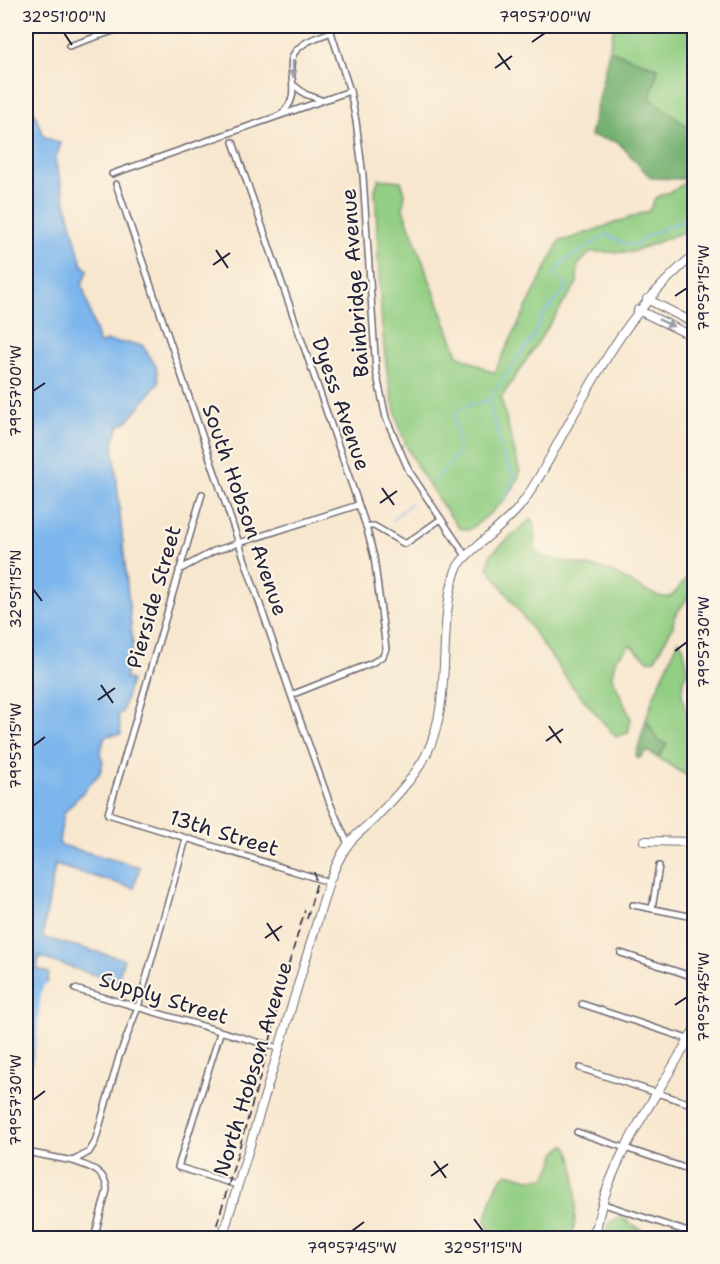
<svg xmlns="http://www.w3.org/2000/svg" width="720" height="1264" font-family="'Shantell Sans',sans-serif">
	<rect width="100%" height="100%" fill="#fcf5e5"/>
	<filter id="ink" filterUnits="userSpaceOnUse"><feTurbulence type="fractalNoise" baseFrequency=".0167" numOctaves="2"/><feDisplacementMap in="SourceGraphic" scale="12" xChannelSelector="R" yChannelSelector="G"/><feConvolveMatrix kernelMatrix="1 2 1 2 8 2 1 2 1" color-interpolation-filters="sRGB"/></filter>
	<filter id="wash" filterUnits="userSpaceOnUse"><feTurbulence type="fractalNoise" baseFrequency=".008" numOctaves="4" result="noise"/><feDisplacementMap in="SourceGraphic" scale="24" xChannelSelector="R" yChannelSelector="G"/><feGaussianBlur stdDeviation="1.35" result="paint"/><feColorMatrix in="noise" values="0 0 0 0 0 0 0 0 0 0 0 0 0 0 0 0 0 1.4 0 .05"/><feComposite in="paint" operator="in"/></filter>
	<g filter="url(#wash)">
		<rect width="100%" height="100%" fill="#f8e7cf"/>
		<g fill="#92ce83" stroke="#5a785f" stroke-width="1.5">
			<path d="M614,26H694V132L650,98L658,68L609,50Z"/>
			<path d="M694,176V228L632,252H591L578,265L577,283L501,398L520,473C513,497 488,516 469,530L459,528C440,502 420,475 407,447C377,379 380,264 375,189L379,179L401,181L405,193L403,209L458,355L494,373L560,240H566L649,211L655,198L674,190Z"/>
			<path d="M531,519C540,529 529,544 538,554C542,559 596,566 609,571C624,577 659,603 672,596L694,569V589L674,617L673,626L655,659L649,661L630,645L615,660L612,676L631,719L628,733L616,737L572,686L488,567L491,554Z"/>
			<path d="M679,640L683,646L688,670L683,680L682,694L685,709L694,723V780L658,758L662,750L646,720L654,695Z"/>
			<path d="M565,1145C580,1157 576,1220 572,1238C554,1239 508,1244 493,1234C482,1227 487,1214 490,1205C494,1193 497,1180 508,1173L529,1179L545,1178C555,1168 552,1152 565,1145Z"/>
			<path d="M621,1218L642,1230L646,1238H605C607,1227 608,1220 621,1218Z"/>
		</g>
		<g fill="#75b171" stroke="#4c6a56" stroke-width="1.5">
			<path d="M609,50L658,69L650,98L694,132V161L683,179L651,178L618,142L590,136Z"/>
			<path d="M646,720L659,741L667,744L658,758L647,751L638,759L636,755Z"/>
		</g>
		<path fill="#7bb6ed" stroke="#4e6c94" stroke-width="1.5" d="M26,89L43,136L61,144L55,160L82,265L88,270L82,284L99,344L107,341L142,345L156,366L159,383C145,396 136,418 119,426L113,442L133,646L125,678L131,680L122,713L118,714L121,734L105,736L100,754L103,761L100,773L64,813L59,841L61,845L140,867L134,888L55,865L43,934L45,938L124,959L117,982L39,957L37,969L49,973L32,1066L26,1072Z"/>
		<path fill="#f8e7cf" d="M48,983L50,985L47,989L44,1008L46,1015L34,1066L26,1075L32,1064L36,1043L41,993L44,985Z"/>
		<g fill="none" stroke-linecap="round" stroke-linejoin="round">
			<g stroke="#7bb6ed" stroke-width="1.5">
				<path d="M488,400L504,458L515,477L502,504"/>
				<path d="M432,484L459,452L454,414L464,407L488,400L533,337L543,315L568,286L555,273C561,259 593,246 606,234L625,244L636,245L646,236L694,216"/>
				<path d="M392,520L411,503"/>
			</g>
		</g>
	</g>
	<g filter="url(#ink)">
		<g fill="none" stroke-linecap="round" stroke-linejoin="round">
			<g stroke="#6d676f" stroke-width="8">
				<g id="street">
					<path d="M329,26L350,91L356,121L363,176L376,371L386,418L409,471L466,556"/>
					<path d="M69,46L128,26"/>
					<path d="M295,86L305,94L321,100"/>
					<path d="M281,114C308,92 277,63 301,46C309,39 322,36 331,32"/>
					<path d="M233,142L366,526L374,557L386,649L383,656L372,663L291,695"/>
					<path d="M112,174L350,91"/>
					<path d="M116,184L291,695L329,801L348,844"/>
					<path d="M202,494L108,814L329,882"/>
					<path d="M366,526H374L405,544L441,519"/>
					<path d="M179,570L214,551L358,505"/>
					<path d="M633,905L694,917"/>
					<path d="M652,909L659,866"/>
					<path d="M621,953L694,977"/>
					<path d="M75,989L278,1048"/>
					<path d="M582,1004L694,1041"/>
					<path d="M220,1033L178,1167L237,1185"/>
					<path d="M580,1068L694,1105"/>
					<path d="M577,1132L694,1171"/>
					<path d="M26,1152L73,1161"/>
					<path d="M604,1204L694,1234"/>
					<path d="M94,1238L107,1190C106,1170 89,1167 73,1161L89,1152L95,1142L119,1057L138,1007L186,839"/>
				</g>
			</g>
			<g stroke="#6d676f" stroke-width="10">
				<g id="secondary">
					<path d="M647,299L694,323"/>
					<path d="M638,310L694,337"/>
					<path d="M644,841L694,842"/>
					<path d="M222,1238L329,882C334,870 339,857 347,846C354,835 367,827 376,817C394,799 416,776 427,753C454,697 436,628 456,570C462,554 506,525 520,506C537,484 550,457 564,432C602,363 633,306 694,255"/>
					<path d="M586,1238L597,1227"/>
					<path d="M595,1238C604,1163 659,1095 694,1030"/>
				</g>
			</g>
			<use href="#street" stroke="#fff" stroke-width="5"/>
			<use href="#secondary" stroke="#fff" stroke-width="8"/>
			<g stroke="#22223b" stroke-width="1.5" stroke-dasharray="9 4.5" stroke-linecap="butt">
				<path d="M307,919L316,885L314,872"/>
				<path d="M213,1238L269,1046L281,990L305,910"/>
			</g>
		</g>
		<defs><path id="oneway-solid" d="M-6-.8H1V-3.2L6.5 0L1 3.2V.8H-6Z" transform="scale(1.5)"/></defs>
		<g fill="#9c9ca7">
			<use href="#oneway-solid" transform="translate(293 69) rotate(90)"/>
			<use href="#oneway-solid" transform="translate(666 323) rotate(25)"/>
		</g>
	</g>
	<path fill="none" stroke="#22223b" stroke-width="2" d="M64,33L72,45M532,42L545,33M498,53L510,70M495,68L512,56M216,250L228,268M213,265L230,253M675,296L687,288M33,391L45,383M382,488L394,505M380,503L397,491M33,589L42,601M675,651L687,642M101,685L113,703M98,700L115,688M549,726L561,743M546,741L563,729M33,746L45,737M267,923L279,941M265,938L282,926M675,1005L687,997M33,1100L45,1091M434,1161L446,1178M431,1176L448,1164M474,1219L483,1231M352,1231L364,1222"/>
	<g text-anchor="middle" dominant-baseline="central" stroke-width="4.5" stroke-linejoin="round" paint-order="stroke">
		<g font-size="21" fill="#22223b" stroke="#fcf5e5">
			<text transform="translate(355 283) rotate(-94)">Bainbridge Avenue</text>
			<text transform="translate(341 404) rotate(71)">Dyess Avenue</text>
			<text transform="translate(245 510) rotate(71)">South Hobson Avenue</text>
			<text transform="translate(154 597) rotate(-74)">Pierside Street</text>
			<text transform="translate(224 833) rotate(17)">13th Street</text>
			<text transform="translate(164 998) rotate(17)">Supply Street</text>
			<text transform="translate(253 1069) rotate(-73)">North Hobson Avenue</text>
		</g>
	</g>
	<rect width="720" height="1264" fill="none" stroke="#fcf5e5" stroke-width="66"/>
	<rect x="33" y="33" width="654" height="1198" fill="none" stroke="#22223b" stroke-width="2"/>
	<g font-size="15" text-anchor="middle" fill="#22223b">
		<text x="64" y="22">32°51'00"N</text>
		<text x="545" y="22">79°57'00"W</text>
		<text transform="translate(704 288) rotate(-90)" y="5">79°57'15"W</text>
		<text transform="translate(16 391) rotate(-90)" y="5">79°57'00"W</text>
		<text transform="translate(16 589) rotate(-90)" y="5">32°51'15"N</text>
		<text transform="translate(704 642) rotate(-90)" y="5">79°57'30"W</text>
		<text transform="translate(16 746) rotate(-90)" y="5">79°57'15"W</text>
		<text transform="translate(704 997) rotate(-90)" y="5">79°57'45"W</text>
		<text transform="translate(16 1100) rotate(-90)" y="5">79°57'30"W</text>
		<text x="352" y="1253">79°57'45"W</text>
		<text x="483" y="1253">32°51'15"N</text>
	</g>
</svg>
